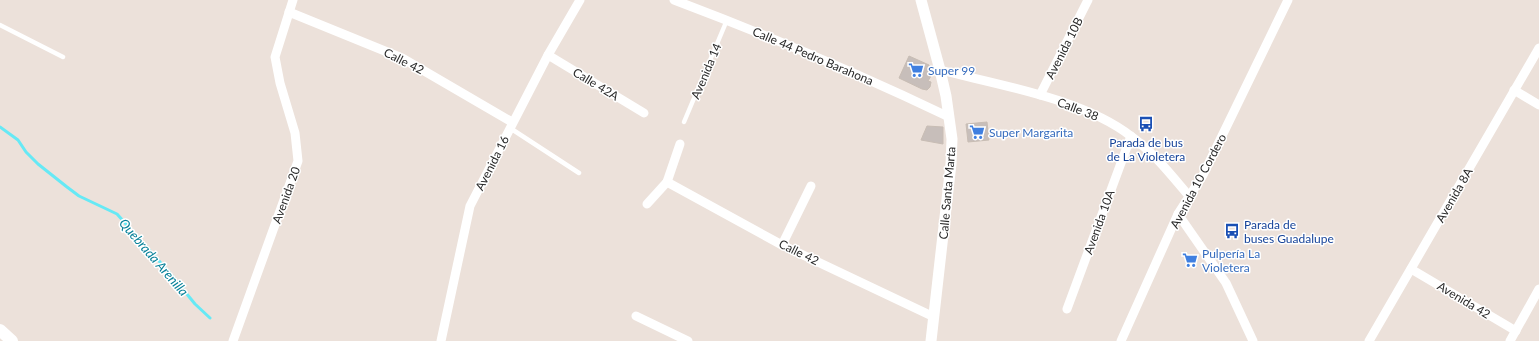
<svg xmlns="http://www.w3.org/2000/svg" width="1539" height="341" font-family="Lato,sans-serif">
	<rect width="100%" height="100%" fill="#ece1da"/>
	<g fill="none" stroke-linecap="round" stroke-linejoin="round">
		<path stroke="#66e9f5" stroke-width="3" d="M0,127L18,140L26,152L38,164L67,187L79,196L117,214L168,271L195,304L210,318"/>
	</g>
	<g fill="#c7beba" stroke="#c8bdb4">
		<path d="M909,56L929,65L931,76L928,81L931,82L930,87L927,90L922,89L899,78Z"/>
		<path d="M987,122L989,140L968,142L966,124Z"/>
		<path d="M927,126L943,127V144L921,140Z"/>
	</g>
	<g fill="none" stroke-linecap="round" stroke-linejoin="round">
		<g stroke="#fff" stroke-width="4.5">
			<path d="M0,25L63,57"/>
			<path d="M684,122L727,20"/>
			<path d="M510,128L579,173"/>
		</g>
		<g stroke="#fff" stroke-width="9">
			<path d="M674,0C767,35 859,74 949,117"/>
			<path d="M289,12L402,58L512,122"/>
			<path d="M548,55L644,113"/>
			<path d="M940,70C999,85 1084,99 1132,137C1154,153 1171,175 1189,196"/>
			<path d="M1514,90L1539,105"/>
			<path d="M1040,95L1088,0"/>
			<path d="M667,182L782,245L934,317"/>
			<path d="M647,204L667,182L680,144"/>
			<path d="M1178,214L1226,283L1253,341"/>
			<path d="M782,245L811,186"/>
			<path d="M1411,269L1516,331"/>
			<path d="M1067,309L1131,136"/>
			<path d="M636,316L688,341"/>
			<path d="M233,341L298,161L295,133L280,83L275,57L293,0"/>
			<path d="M441,341L470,206L548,55L580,0"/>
			<path d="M1121,341L1178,214L1203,175L1288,0"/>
			<path d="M1369,341L1539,48"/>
			<path d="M1510,341L1539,289"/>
		</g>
		<path stroke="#fff" stroke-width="11" d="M921,0L940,70L946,96L952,139L951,164L931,341"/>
		<path stroke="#fff" stroke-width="12" d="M0,330L12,341"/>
	</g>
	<defs>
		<g id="supermarket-bare" transform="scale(1.2)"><path d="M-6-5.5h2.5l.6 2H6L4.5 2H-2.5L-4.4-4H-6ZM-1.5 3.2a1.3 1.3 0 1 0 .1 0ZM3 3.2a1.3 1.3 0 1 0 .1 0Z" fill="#3f7fe0" stroke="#fff" stroke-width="2.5" paint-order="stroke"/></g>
		<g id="bus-bare" transform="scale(1.2)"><path d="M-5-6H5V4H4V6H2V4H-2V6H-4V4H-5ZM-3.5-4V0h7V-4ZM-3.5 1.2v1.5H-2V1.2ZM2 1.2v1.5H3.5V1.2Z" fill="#1a4fb4" stroke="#fff" stroke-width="2.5" paint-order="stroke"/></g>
	</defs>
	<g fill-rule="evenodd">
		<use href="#supermarket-bare" x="916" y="70"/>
		<use href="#bus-bare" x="1146" y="124"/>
		<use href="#supermarket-bare" x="977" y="132"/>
		<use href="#bus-bare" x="1232" y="231"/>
		<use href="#supermarket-bare" x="1190" y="260"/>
	</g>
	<g text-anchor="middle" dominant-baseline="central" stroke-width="3" stroke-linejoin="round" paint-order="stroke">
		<g font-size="12" fill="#292929" stroke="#fff">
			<text transform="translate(1064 48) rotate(-63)">Avenida 10B</text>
			<text transform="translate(813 56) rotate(23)">Calle 44 Pedro Barahona</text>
			<text transform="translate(404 61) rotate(27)">Calle 42</text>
			<text transform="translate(706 71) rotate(-67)">Avenida 14</text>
			<text transform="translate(596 84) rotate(31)">Calle 42A</text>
			<text transform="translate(1078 109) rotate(21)">Calle 38</text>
			<text transform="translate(492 163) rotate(-63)">Avenida 16</text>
			<text transform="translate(1198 181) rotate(-62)">Avenida 10 Cordero</text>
			<text transform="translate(947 193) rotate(-85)">Calle Santa Marta</text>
			<text transform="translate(286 195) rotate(-70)">Avenida 20</text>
			<text transform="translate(1454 195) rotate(-60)">Avenida 8A</text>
			<text transform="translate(1099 222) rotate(-70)">Avenida 10A</text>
			<text transform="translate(799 252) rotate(26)">Calle 42</text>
			<text transform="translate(1464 300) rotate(31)">Avenida 42</text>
		</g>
		<g font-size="12" fill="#366cbe" stroke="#fff" text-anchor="start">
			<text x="928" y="70">Super 99</text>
			<text x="989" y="132">Super Margarita</text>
			<text x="1202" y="253">Pulpería La<tspan x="1202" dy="14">Violetera</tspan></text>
		</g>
		<g font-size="12" fill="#164399" stroke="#fff">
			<text x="1146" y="142">Parada de bus<tspan x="1146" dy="14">de La Violetera</tspan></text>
			<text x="1244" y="224" text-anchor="start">Parada de<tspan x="1244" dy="14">buses Guadalupe</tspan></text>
		</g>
		<g font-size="13" font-style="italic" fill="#078199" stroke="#fff">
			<text transform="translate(154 257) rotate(49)">Quebrada Arenilla</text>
		</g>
	</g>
</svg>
